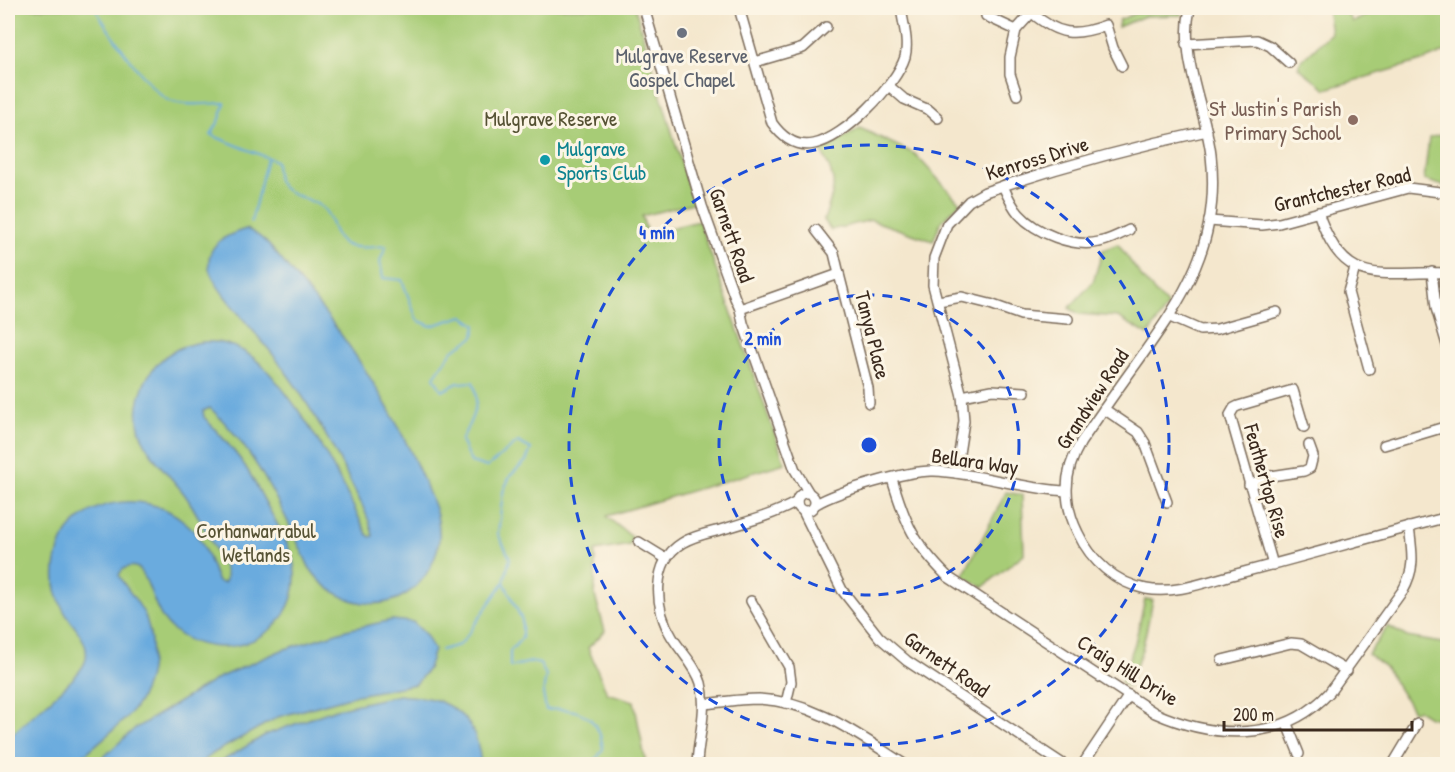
<svg xmlns="http://www.w3.org/2000/svg" width="1455" height="772" font-family="'Patrick Hand',sans-serif">
	<rect width="100%" height="100%" fill="#fcf5e5"/>
	<filter id="ink" filterUnits="userSpaceOnUse"><feTurbulence type="fractalNoise" baseFrequency=".0167" numOctaves="2"/><feDisplacementMap in="SourceGraphic" scale="12" xChannelSelector="R" yChannelSelector="G"/><feConvolveMatrix kernelMatrix="1 2 1 2 8 2 1 2 1" color-interpolation-filters="sRGB"/></filter>
	<filter id="wash" filterUnits="userSpaceOnUse"><feTurbulence type="fractalNoise" baseFrequency=".008" numOctaves="4" result="noise"/><feDisplacementMap in="SourceGraphic" scale="24" xChannelSelector="R" yChannelSelector="G"/><feGaussianBlur stdDeviation="1.35" result="paint"/><feColorMatrix in="noise" values="0 0 0 0 0 0 0 0 0 0 0 0 0 0 0 0 0 1.4 0 .05"/><feComposite in="paint" operator="in"/></filter>
	<g filter="url(#wash)">
		<rect width="100%" height="100%" fill="#f4e7cd"/>
		<g fill="#a7cc76" stroke="#717b4a" stroke-width="1.5">
			<path d="M8,8H635L693,203L642,216L647,234L699,221L785,463L607,516V517L632,537L630,545L595,551V596L605,631L588,648L607,693L634,701L646,764H8Z"/>
			<path d="M1327,8H1343L1353,22L1383,8H1447V51L1425,60L1326,89L1298,67L1301,61L1331,33Z"/>
			<path d="M1182,9L1181,15L1145,16L1118,27L1119,20L1144,10Z"/>
			<path d="M860,128L915,154L960,203L941,222L933,241L871,220L831,230L824,220C835,185 839,185 821,150Z"/>
			<path d="M1447,133H1448L1447,187L1424,180L1429,138Z"/>
			<path d="M1118,244L1143,279L1168,306L1148,335L1118,317L1079,314L1069,308L1093,282L1103,250Z"/>
			<path d="M1006,492L1022,495L1024,554L983,587L963,576Z"/>
			<path d="M1145,599L1153,600L1142,650L1128,687L1121,682L1135,643Z"/>
			<path d="M1388,626L1407,637L1447,644V720L1429,717L1418,710L1413,711L1385,667L1368,654Z"/>
		</g>
		<g fill="#6babde" stroke="#536a7e" stroke-width="1.5">
			<path d="M246,229C264,235 277,255 289,269C343,331 391,403 423,479C430,496 439,513 439,531C440,543 436,556 431,566C404,619 339,613 309,567C284,512 256,450 210,408L203,411L204,417C218,433 233,448 245,466C256,483 264,501 274,518C283,535 294,554 295,573C298,637 221,669 173,630C156,616 153,593 143,574L138,568C130,565 123,567 119,575C126,590 140,602 146,618C157,651 152,692 126,718C110,734 91,748 74,764H8V739C24,720 78,681 85,662C92,641 71,626 63,609C55,594 53,577 56,561C66,499 142,485 185,522C203,537 209,561 218,582L224,583L226,580C228,571 220,560 216,551C206,532 197,512 185,495C164,467 133,445 138,406C142,379 157,357 182,347C203,339 224,340 243,351C261,361 273,377 285,392C319,436 343,485 367,534L370,537L373,536C370,519 360,501 352,485C330,440 304,395 274,356C260,337 211,286 209,268C206,244 226,235 246,229Z"/>
			<path d="M392,620L413,622L426,635L434,650L428,669L416,684L357,695L278,717L214,753L199,764H96L134,729L220,677L282,650L346,630Z"/>
			<path d="M399,695C412,697 429,696 441,702C470,715 478,734 481,764H217L265,735L336,709Z"/>
		</g>
		<g fill="none" stroke-linecap="round" stroke-linejoin="round">
			<g stroke="#6babde" stroke-width="2">
				<path d="M95,8C106,27 151,94 170,101C187,107 208,103 225,103L220,119L211,135L276,161C276,167 277,174 278,180C285,198 311,196 324,209C334,219 331,240 349,246C360,249 374,247 386,246L380,261L383,278L402,280L417,320L431,326L463,316L476,325L474,337L453,350L434,377L442,391L458,383L473,382C482,404 470,422 461,441L471,462L487,467L518,442L531,449L526,461L510,476L503,492L498,534L510,558L504,582L522,620V638L510,651V667L531,662L540,664L546,675L543,693L546,710C566,708 588,709 598,730C601,735 602,743 603,749L593,764"/>
				<path d="M251,222L267,158"/>
				<path d="M441,650L459,645L464,640L504,582"/>
			</g>
		</g>
	</g>
	<g filter="url(#ink)">
		<g fill="none" stroke-linecap="round" stroke-linejoin="round">
			<g stroke="#7c6c5b" stroke-width="12">
				<g id="minor">
					<path d="M644,8L702,206L735,298L740,309L743,323L795,470L809,493"/>
					<path d="M739,8L772,123C782,137 795,148 814,144C844,138 896,86 905,57C909,42 903,23 901,8"/>
					<path d="M1190,8C1179,59 1205,105 1211,155C1221,243 1184,297 1136,364C1117,390 1099,416 1081,442C1063,472 1063,503 1078,533C1091,561 1116,583 1146,589C1176,595 1211,580 1240,573C1309,555 1378,535 1448,517"/>
					<path d="M1032,13C1058,35 1074,37 1106,25L1113,48L1122,66"/>
					<path d="M986,16L1016,30"/>
					<path d="M1186,44L1257,40L1270,46L1289,63"/>
					<path d="M755,62L803,48L826,27"/>
					<path d="M889,86L904,99L929,110L938,118"/>
					<path d="M1017,95L1010,74V57L1016,30L1036,8"/>
					<path d="M1003,186C1007,195 1012,206 1019,214C1036,233 1073,248 1099,242C1110,240 1119,235 1129,230"/>
					<path d="M1318,212C1344,290 1379,271 1448,273"/>
					<path d="M1209,221L1262,225L1279,223L1408,188L1448,193"/>
					<path d="M816,230L834,253L839,274"/>
					<path d="M1355,268L1348,292L1369,369"/>
					<path d="M1432,272L1436,308L1447,345"/>
					<path d="M938,301L962,297L990,304L1021,315L1068,319"/>
					<path d="M740,309L839,274L868,388L869,403"/>
					<path d="M1170,317L1200,330L1217,329L1277,312"/>
					<path d="M962,396L992,390L1025,392"/>
					<path d="M1104,409L1138,432L1145,443L1167,502"/>
					<path d="M1384,445L1448,426"/>
					<path d="M956,473L964,421L962,396L933,285L934,258L947,224L969,201L985,192C1058,167 1132,147 1207,131"/>
					<path d="M892,479C906,525 913,542 948,577L1155,713C1214,739 1282,743 1329,693L1403,590C1416,567 1412,553 1409,527"/>
					<path d="M1249,485L1271,476L1304,471L1310,468L1313,456L1309,445"/>
					<circle cx="806" cy="502" r="9"/>
					<path d="M816,504C839,491 908,470 934,471C979,473 1022,489 1066,491"/>
					<path d="M803,511L842,590L879,637L907,661L1063,764"/>
					<path d="M639,542L665,558"/>
					<path d="M1273,565L1230,415L1234,408L1238,406L1293,390L1304,427"/>
					<path d="M751,601L789,667L791,682L786,703"/>
					<path d="M1222,660L1291,643L1301,644L1347,671"/>
					<path d="M704,704C722,702 741,699 759,699C816,702 858,735 904,764"/>
					<path d="M1287,724L1299,754"/>
					<path d="M697,764C698,738 708,710 701,683C696,666 681,652 672,637C654,609 651,562 682,543C693,536 708,533 720,530C747,522 773,515 797,502"/>
					<path d="M1083,764L1129,695"/>
					<path d="M1393,764L1417,724"/>
				</g>
			</g>
			<use href="#minor" stroke="#fff" stroke-width="9"/>
		</g>
	</g>
	<g fill="none" stroke="#1d4ed8" stroke-width="3" stroke-dasharray="10 8">
		<circle cx="869" cy="445" r="150"/>
		<circle cx="869" cy="445" r="300"/>
	</g>
	<circle fill="#6b7280" stroke="#fcf5e5" stroke-width="2" cx="682" cy="33" r="6"/>
	<circle fill="#8d6e63" stroke="#fcf5e5" stroke-width="2" cx="1353" cy="120" r="6"/>
	<circle fill="#0f9aa8" stroke="#fcf5e5" stroke-width="2" cx="545" cy="160" r="6"/>
	<g text-anchor="middle" dominant-baseline="central" stroke-width="6" stroke-linejoin="round" paint-order="stroke">
		<g font-size="21" fill="#5b616d" stroke="#fcf5e5">
			<text x="682" y="55">Mulgrave Reserve<tspan x="682" dy="24">Gospel Chapel</tspan></text>
		</g>
		<g font-size="21" fill="#785e54" stroke="#fcf5e5" text-anchor="end">
			<text x="1341" y="108">St Justin's Parish<tspan x="1341" dy="24">Primary School</tspan></text>
		</g>
		<g font-size="21" fill="#565234" stroke="#fcf5e5">
			<text x="551" y="118">Mulgrave Reserve</text>
			<text x="256" y="530">Corhanwarrabul<tspan x="256" dy="24">Wetlands</tspan></text>
		</g>
		<g font-size="21" fill="#0d838f" stroke="#fcf5e5" text-anchor="start">
			<text x="557" y="148">Mulgrave<tspan x="557" dy="24">Sports Club</tspan></text>
		</g>
		<g font-size="21" fill="#3b2a1e" stroke="#fcf5e5">
			<text transform="translate(1037 158) rotate(-17)">Kenross Drive</text>
			<text transform="translate(1342 189) rotate(-13)">Grantchester Road</text>
			<text transform="translate(732 235) rotate(71)">Garnett Road</text>
			<text transform="translate(873 335) rotate(76)">Tanya Place</text>
			<text transform="translate(1092 399) rotate(-57)">Grandview Road</text>
			<text transform="translate(975 461) rotate(8)">Bellara Way</text>
			<text transform="translate(1267 481) rotate(74)">Feathertop Rise</text>
			<text transform="translate(947 664) rotate(35)">Garnett Road</text>
			<text transform="translate(1128 670) rotate(32)">Craig Hill Drive</text>
		</g>
	</g>
	<circle cx="869" cy="445" r="9" fill="#1d4ed8" stroke="#fcf5e5" stroke-width="3"/>
	<g font-size="18" text-anchor="middle" font-weight="bold" fill="#1d4ed8" stroke="#fcf5e5" stroke-width="6" stroke-linejoin="round" paint-order="stroke">
		<text x="657" y="239">4 min</text>
		<text x="763" y="345">2 min</text>
	</g>
	<rect width="1455" height="772" fill="none" stroke="#fcf5e5" stroke-width="30"/>
	<path d="M1224 721v9h188v-9" fill="none" stroke="#3b2a1e" stroke-width="3"/>
	<text x="1233" y="721" font-size="18" fill="#3b2a1e" stroke="#fcf5e5" stroke-width="4.5" paint-order="stroke">200 m</text>
</svg>
